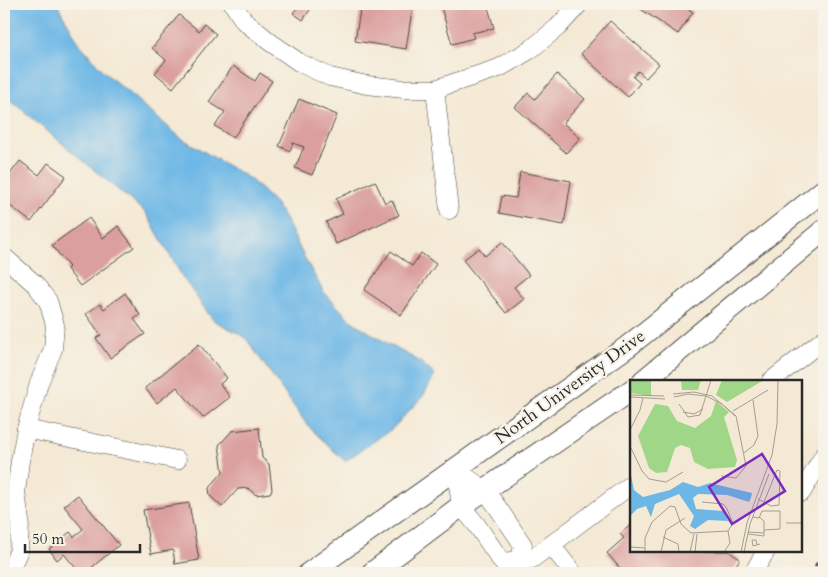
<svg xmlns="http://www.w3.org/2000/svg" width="828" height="577" font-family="Cardo,serif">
	<rect width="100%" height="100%" fill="#f7f3e8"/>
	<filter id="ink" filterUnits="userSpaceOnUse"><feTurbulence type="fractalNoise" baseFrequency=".02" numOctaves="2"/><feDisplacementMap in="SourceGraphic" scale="10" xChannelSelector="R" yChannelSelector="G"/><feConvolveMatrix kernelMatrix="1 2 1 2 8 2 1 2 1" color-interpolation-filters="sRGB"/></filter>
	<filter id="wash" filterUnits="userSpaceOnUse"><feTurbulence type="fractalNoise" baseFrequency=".0096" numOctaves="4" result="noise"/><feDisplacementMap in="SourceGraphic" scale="20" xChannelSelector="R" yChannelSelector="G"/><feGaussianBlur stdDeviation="1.12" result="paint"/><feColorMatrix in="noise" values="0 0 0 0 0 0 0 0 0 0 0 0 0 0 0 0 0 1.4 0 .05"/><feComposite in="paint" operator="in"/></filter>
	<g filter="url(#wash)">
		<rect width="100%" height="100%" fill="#f4e9d4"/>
		<path fill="#6db7e6" stroke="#4c7188" d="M4,4H57L78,42L103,71L181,138L250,179L275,203L288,224L303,255L323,291L350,320L390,345L419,361L435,375L423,396L393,428L345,461L308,426L245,337L213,320L183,278L146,213L4,95Z"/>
		<g id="blocks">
			<g fill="#da9f9e">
				<path d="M291,4H314L303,20L293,13L297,8Z"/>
				<path d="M361,4L390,9L391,4H413L406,49L355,41Z"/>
				<path d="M440,4H487L494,28L472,33L474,38L452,44Z"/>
				<path d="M633,4H681L693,12L678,34Z"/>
				<path d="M179,15L199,31L204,24L216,34L173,88L155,73L166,60L152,48Z"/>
				<path d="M610,21L659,64L646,78L638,71L633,77L640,83L628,97L581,54Z"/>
				<path d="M233,66L255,81L260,73L272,81L233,138L215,126L225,112L209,102Z"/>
				<path d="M557,74L585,99L563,123L580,138L566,153L515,107L528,93L535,99Z"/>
				<path d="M299,99L337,115L312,175L295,168L304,147L293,143L290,151L279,146Z"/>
				<path d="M20,161L39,175L48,163L66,176L31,222L4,201V182Z"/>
				<path d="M520,172L571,181L564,225L499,213L502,196L516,198Z"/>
				<path d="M375,181L385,203L392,200L399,215L336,244L326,222L343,214L336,199Z"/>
				<path d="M89,218L103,238L118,226L134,247L80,286L67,269L69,267L52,245Z"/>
				<path d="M502,242L529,275L514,287L524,299L506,313L463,260L479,248L485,256Z"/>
				<path d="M391,251L412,266L421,253L436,264L401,315L364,290Z"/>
				<path d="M125,293L140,315L134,319L145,334L110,358L96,338L101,335L86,314L100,304L104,309Z"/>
				<path d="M199,344L227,378L220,384L230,397L203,418L177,387L157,403L145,388Z"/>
				<path d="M259,428L262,458L269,464L272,490L270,493L256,495L248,488L238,489L222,507L210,496L209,488L223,472L219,445L232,431Z"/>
				<path d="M78,495L119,545L85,573H80L64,554L57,560L49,549L70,532L74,537L83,529L64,506Z"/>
				<path d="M189,503L199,560L175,564L173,550L151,554L143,510Z"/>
				<path d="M632,524V551H728L740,559L731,573H624L607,553L624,538L620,534Z"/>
			</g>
		</g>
	</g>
	<g filter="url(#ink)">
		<use href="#blocks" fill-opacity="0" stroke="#494844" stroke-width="1"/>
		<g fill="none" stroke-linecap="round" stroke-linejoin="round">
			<g stroke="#494844" stroke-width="19">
				<g id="minor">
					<path d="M233,4L244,21L270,42L300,63L330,77L367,85L404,89H435L499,68L530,50L558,27L579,4"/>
					<path d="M435,89L449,210"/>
					<path d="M4,257L35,284L48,301L55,325L53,349L39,383L26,429L20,461L16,492L20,521L19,550L9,573"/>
					<path d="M771,381L824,339"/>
					<path d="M26,429L177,460"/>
					<path d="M456,470L461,506L476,524L502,562L532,559L632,484"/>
					<path d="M456,470L485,490L498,508L523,545L520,560L521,573"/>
					<path d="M802,492L824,455"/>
					<path d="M551,545L573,573"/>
					<path d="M753,573L766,551"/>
				</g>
			</g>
			<g stroke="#494844" stroke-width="23">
				<g id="major">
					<path d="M643,381L824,230"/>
					<path d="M309,573L627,347L824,190"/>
					<path d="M372,573L461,506L632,390"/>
				</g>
			</g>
			<path stroke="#494844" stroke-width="2.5" stroke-dasharray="4 4" stroke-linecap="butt" d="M811,573L824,551"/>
			<use href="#minor" stroke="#fff" stroke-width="18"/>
			<use href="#major" stroke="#fff" stroke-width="21"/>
		</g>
	</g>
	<g text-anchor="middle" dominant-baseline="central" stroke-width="4.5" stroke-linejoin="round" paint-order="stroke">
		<g font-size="18" fill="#2b2b2b" stroke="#f7f3e8">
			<text transform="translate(570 387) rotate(-36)">North University Drive</text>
		</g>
	</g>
	<g transform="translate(630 380)">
		<rect width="172" height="172" fill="#f4e9d4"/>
		<path d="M0,0H21V16L0,13ZM51,0H71L68,10H52ZM92,0H134L97,22L86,15ZM86,21L99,32L94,37L107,80L105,87L78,89L64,82L60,68L51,65L45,68L37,92L26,93L19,88L8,56L25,24L38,26L47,41L65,48L81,36Z" fill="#a0d687"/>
		<path d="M0,90L4,110L13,117L40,110L53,102L68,107L80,103L105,109L122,113L121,118L119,122L97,115L68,114L63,118L66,129L93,131L98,141L78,140L65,149L60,146L64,136L49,114L25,124L21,137L16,126L7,129L0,136Z" fill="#6db7e6"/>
		<path fill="none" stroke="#a49d90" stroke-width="1" d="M43,14L64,12L82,16L106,36L116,86L106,98L91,96M0,15L34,16M0,17L35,19M44,17L58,14L76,16L92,24L105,36M49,24L58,37L70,35L81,0M103,31L138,10M53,32L64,34L73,29M0,50L10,30L13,18M0,66L12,91L19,99L36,102L53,92M114,73L124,65L128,56L123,20M128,119L141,126L149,125L150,91L147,90M72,122L93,124L96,127L103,143L98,151L100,163L94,172M134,122L147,90M123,137L129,138L132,131H150V149L134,150M156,143H173M118,152L134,153M118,154L134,156V141L129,137M33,157L48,164L49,172M127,165L126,160H122L123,166L130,164M0,167L15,168M15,172V158L22,142L40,126L45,127L51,144L61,153L98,151M31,172L36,150L55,138M60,172L64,154M65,172L67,154M111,172L117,143L142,75L147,44L148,0M114,172L120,144L139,94"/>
		<path fill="#7b2cbf" fill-opacity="0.15" stroke="#7b2cbf" stroke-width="2.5" d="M132,74L155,111L102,144L79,107Z"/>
		<rect width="172" height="172" fill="none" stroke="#2b2b2b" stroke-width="2.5"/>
	</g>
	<rect width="828" height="577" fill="none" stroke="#f7f3e8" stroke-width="20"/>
	<path d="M25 544v8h115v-8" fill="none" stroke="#2b2b2b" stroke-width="2.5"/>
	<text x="32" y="544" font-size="15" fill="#2b2b2b" stroke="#f7f3e8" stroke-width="4" paint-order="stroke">50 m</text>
</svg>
